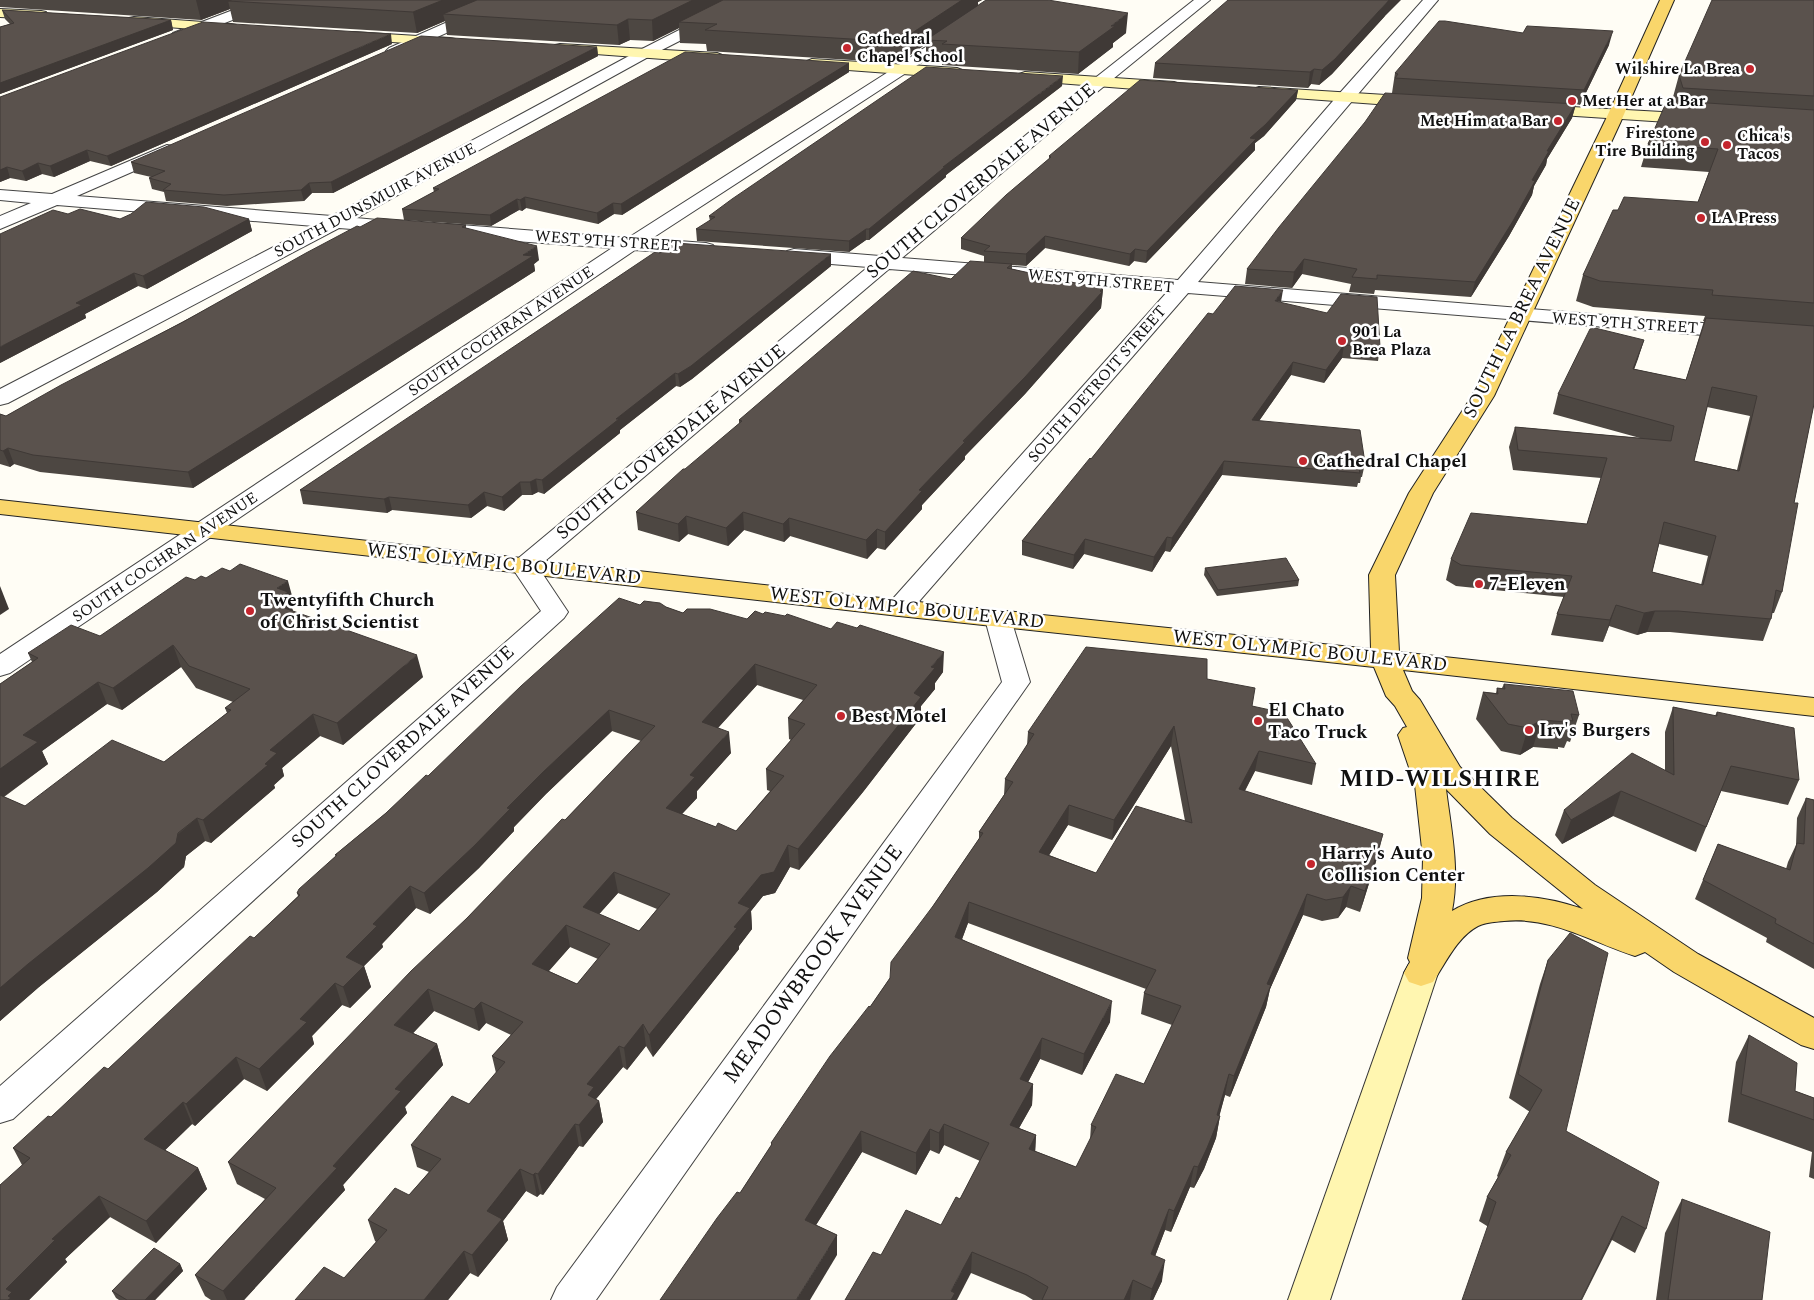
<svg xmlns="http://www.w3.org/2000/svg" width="1814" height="1300" font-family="Spectral,serif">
	<rect width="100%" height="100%" fill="#fffdf5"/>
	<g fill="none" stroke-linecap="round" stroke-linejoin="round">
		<g stroke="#444" stroke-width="2">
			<g id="street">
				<path d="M259,0H279L277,3L183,39H173L171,36L173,33Z"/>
				<path d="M497,0H516L514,3L399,54H389L386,51L389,48Z"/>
				<path d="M738,0H756L754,3L650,56L356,218L409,223L411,227L409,231L402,233L339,228L8,403L0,405V389L314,226L57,205L0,229V216L31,203L0,200V190L52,194L167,145L173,146L176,150L173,154L77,196L332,216L640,50Z"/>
				<path d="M995,0H1011L906,73L651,239L706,243L713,245L716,249L713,253L706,255L635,250L10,673L0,676V654L612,248L447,236L440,234L438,230L440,226L447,224L628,238L896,67Z"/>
				<path d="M1194,0H1210L1097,92L902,258L1178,280L1339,94L1423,0H1438L1198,282L1814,332V344L1188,293L908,614L899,616L890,614L886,608L890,602L1168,291L889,269L538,567L568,612L564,618L13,1119L0,1123V1086L541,611L511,566L515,561L868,267L794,261L787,259L784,255L787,251L794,249L880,256L1085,86Z"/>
				<path d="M998,611L1007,613L1011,619L1030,682L596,1300H551L557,1287L1002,682L985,619L989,613Z"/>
			</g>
		</g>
		<g stroke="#333" stroke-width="2">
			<g id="secondary">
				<path d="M0,9L41,11L46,12L48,15L46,18L41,19L0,17Z"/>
				<path d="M134,17L231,24L236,25L238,28L236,31L231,32L129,24L127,21L129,18Z"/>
				<path d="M353,32L450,38L455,39L457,42L455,45L450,46L348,39L346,36L348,33Z"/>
				<path d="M560,44L717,53L722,55L725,58L722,61L717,63L555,51L553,48L555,45Z"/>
				<path d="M812,59L957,68L962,70L965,73L962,76L957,78L807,67L804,64L807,61Z"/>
				<path d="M1025,72L1174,82L1180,84L1182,87L1180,90L1174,92L1019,80L1017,77L1019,74Z"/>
				<path d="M1259,87L1418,97L1424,99L1426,102L1424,105L1418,107L1253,95L1251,92L1253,89Z"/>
				<path d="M1536,105L1698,114L1704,116L1706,119L1704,122L1698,124L1530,113L1528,110L1530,107Z"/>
				<path d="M1421,960L1433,964L1438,973L1330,1300H1288L1404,973L1409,964Z"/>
			</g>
		</g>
		<g stroke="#222" stroke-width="2">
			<path id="primary" d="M1660,0H1674L1621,121L1494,396L1433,493L1395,575L1399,652L1814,698V716L1403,670L1412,691L1420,700L1460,767L1512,818L1595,885L1698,954L1814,1018V1049L1801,1045L1674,972L1645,952L1635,956C1591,942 1552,916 1504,921C1495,922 1486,922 1478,926C1457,937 1445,964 1433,982L1421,986L1409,982L1404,973L1410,962L1408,958L1422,898L1423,858L1415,785L1398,735L1403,728L1407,727L1395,706L1386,696L1374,667L899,616L0,514V500L899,600L1371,649L1369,575L1409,493L1472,396L1605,121ZM1446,789L1490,834L1583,909C1543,895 1490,888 1452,911C1460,870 1451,829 1446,789Z"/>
		</g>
		<use href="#street" fill="#fff" fill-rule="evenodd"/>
		<use href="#secondary" fill="#fff6b0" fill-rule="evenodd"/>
		<use href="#primary" fill="#f9d66b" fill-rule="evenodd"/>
	</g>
	<g fill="#4d4742" fill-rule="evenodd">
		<path d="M0,0H982L978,2V5L1126,33L1113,43V47L1078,74L942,65V62L926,61V44L903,60L872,58L868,61L707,51L706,44L680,43L679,28L653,41L630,40L619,45L447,35L445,21L417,33L233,22L230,9L201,20L0,7Z"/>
		<path d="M1814,0V404L1794,503L1782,592L1774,613H1772L1771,619L1763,641L1670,632H1647L1637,635L1609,626L1603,642L1551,635L1557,614L1564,597L1456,586L1446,580L1451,559L1587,524L1601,478L1513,470L1509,447L1515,427L1640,438L1553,414L1558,394L1644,340L1634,369L1686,380L1704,321H1703L1705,316L1593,307L1576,301L1583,275L1618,210L1698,202L1709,172L1641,167L1648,144L1674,102L1673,97L1679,75ZM1707,407L1750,416L1737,470L1694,461ZM1659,544L1708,556L1701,585L1652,572Z"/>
		<path d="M2,10L171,20L173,30L0,94V27L10,24L5,19Z"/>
		<path d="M1385,16L1332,74L1319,85L1311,84L1308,88L1153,78L1155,63Z"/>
		<path d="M1523,33L1609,45L1580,105L1576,104L1572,118L1547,159L1546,165L1534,186L1532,195L1509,236L1471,297L1375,290L1374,294L1349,292L1351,284L1302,274L1292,288L1245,284L1247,269L1392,93L1395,73Z"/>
		<path d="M392,44L111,166L90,161L54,177L42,174L26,181L10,178L0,182V97Z"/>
		<path d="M597,47L598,56L333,193H312L304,201L227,206L166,201L164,192L152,189L149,178L151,177L134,173L131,162Z"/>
		<path d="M849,63V72L622,215L614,214L598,224L526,208L522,211L519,210L491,226L404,220L402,209L434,192L433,188Z"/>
		<path d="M1062,86L946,175V177L869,240H866L849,252L697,241L696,229L710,221L709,216Z"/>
		<path d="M1298,90L1296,100L1264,136L1255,143V150L1146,263L1134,261L1129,266L1045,248L1026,266L1012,265V269L1103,289L1101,308L1025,394L965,456V459L922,505V509L885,550L877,548L867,559L790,536L784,542L744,530L728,546L688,534L679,542L638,530L636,512L739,424V420L951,279L984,262V256L961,249V238L1049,159V156Z"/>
		<path d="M68,214L120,219H249L252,231L147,289L138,286L85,314L86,318L0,363Z"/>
		<path d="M466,225V228L539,260L534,264L535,271L193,488L40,472L14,464L10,467L0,464V414L6,416L360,227Z"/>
		<path d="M660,253L831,266L692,379L680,387L676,386L620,430V433L544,494L538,492L532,495H522L504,511L487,506L471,518L392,510L387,513L303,504L300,490Z"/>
		<path d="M1281,303L1380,347L1378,361L1342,358L1324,383L1291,375L1259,421L1365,463L1362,477H1361L1360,483H1358L1357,487L1222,475L1170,552L1165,551L1152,572L1084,554L1073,569L1022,555V541L1213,314Z"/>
		<path d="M1205,568L1299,580L1298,586L1217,596L1204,575Z"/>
		<path d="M206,578L294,603L291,605L293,611L423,677L343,745L320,736L282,768L284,776L274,785L275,788L211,843L205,841L186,856L184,867L157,892L39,987L0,1021V684L32,662L28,653L100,636L195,580ZM181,667L196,688L233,702L225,708L227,713L164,762L25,806L4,797L48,764L42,751L107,704L122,710Z"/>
		<path d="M640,605L666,607L683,613L943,672L935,683V689L921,706V717L863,792L799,870L790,867L775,893L763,896L751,911L752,929L739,946V949L653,1057L646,1046L627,1070L623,1067L596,1099L599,1101L603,1122L583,1147L579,1146L543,1195L540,1194L537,1197L526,1191L503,1221L508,1240L478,1277L470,1273L448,1300H295L344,1278L376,1242L375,1241L368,1220L409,1195L429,1172L417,1167L411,1145L469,1104L496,1073L492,1056L511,1035L486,1023L479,1031L434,1011L413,1033L437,1044L443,1065L405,1107L407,1113L343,1185L345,1190L244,1300H211L205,1296L195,1275L265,1199L237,1184L228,1162L467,918L565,820L641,741L612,731L546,794L514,827V831L479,868L430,914L416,908L382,944L383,947L364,966L371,987L350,1008L342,1005L312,1036L314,1044L267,1091L244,1079L195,1126L192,1124L165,1150L198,1168L207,1189L156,1243L110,1217L65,1259L67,1262L29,1300L22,1165L13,1148L108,1069L254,938L298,896L297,893L336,856L335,855L386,813L428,776ZM757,685L803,700L788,718L789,739L791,740L766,769L767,790L770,791L736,831L716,827L682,814L697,798V791L731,753L718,728ZM618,893L657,909L639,931L599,914ZM570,947L598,959L577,984L549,971Z"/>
		<path d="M1207,679L1252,706L1316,764L1312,785L1255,771L1245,791L1378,855L1360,912L1346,907L1338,918L1322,921L1303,915L1270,989L1266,1007L1230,1097L1225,1095L1219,1116H1220L1216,1138L1204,1169L1194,1188L1190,1187L1171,1232L1165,1230L1155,1256L1162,1281L1153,1300H1033L1025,1295L971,1273L881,1255L941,1225L960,1199L980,1161L944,1145L939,1154L930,1150L916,1175L862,1152L816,1225L837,1235V1255L740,1193L771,1146V1143L870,1007L890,978L933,906L979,839V832L1004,795L1005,779L1027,745L1028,732ZM1171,746L1185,821L1096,873L1049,855L1068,825L1112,840ZM968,923L1146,989L1144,993L1141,1014L1172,1025L1144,1084L1091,1125L1090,1140L1076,1167L1035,1151L1036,1135L1019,1128L1032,1105L1033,1084L1028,1082L1040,1059L1082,1075L1110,1022L962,939Z"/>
		<path d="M1504,684L1579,715L1570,742L1567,741L1564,748L1558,747V749L1533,747L1520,755L1501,751L1476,719L1483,692L1496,693L1497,688H1502Z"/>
		<path d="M1673,707L1715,716L1717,712L1799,780L1788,805L1721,791L1696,852L1613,816L1562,844L1555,835L1564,810L1665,770V732Z"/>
		<path d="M1806,798L1814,800V969L1766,942L1767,938L1695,899L1718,844L1786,869L1788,862L1796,845L1797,818Z"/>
		<path d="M1548,960L1566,1131L1646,1229L1635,1253L1612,1240L1487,1226L1479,1221L1487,1197L1498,1177L1497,1176L1506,1152L1530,1112L1509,1098L1540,984Z"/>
		<path d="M1749,1035L1795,1091L1814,1098V1179L1809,1177L1812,1152L1728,1122L1736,1062Z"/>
		<path d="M1682,1199L1762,1300H1656L1665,1233Z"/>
		<path d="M180,1264L183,1271L155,1300H119L116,1298L112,1291Z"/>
	</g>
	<g fill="#3f3936">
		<path d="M196,0H254L228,1L230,9L201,20Z"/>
		<path d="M443,0H492L443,14L445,21L417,33L413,12Z"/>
		<path d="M693,0H734L679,22V28L653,41L652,20Z"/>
		<path d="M962,0H982L978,2V9L926,40V44L903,60V39Z"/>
		<path d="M1389,0H1401L1385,16L1332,74L1319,85L1322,70Z"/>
		<path d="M1128,13L1126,33L1113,43V47L1078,74L1079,52L1111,26Z"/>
		<path d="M628,19L630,40L619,45L617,25Z"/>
		<path d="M171,20L173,30L0,94V83Z"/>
		<path d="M1613,31L1609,45L1580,105L1584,90Z"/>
		<path d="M391,34L392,44L111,166L107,156Z"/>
		<path d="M872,37V58L868,61L867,40Z"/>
		<path d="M597,47L598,56L333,193L331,182Z"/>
		<path d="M849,63V72L622,215L621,204Z"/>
		<path d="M1314,69L1311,84L1308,88L1310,72Z"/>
		<path d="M1063,76L1062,86L946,175V177L869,240V229L943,167Z"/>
		<path d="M1298,90L1296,100L1264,136L1255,143V150L1146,263L1147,251L1250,138Z"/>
		<path d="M1576,104L1572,118L1547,159L1546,165L1534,186L1532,195L1509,236L1471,297L1475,282L1532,180L1547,151Z"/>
		<path d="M87,150L90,161L54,177L50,166Z"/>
		<path d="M38,163L42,174L26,181L22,171Z"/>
		<path d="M7,167L10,178L0,182V170Z"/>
		<path d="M309,183L312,193L304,201L301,190Z"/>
		<path d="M525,197L526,208L522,211L520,200Z"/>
		<path d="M517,199L519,210L491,226L490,215Z"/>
		<path d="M613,203L614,214L598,224L597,213Z"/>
		<path d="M249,219L252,231L147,289L143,276Z"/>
		<path d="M866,229V240L849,252V241Z"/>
		<path d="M1045,236V248L1026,266V254Z"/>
		<path d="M537,246L539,260L534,264L535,271L193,488L188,472Z"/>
		<path d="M1135,249L1134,261L1129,266L1130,254Z"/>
		<path d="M831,254V266L692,379L680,387L678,374Z"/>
		<path d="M1304,259L1302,274L1292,288L1294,272Z"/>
		<path d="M134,273L138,286L85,314L86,318L0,363V347L76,303Z"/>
		<path d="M1103,289L1101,308L1025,394L965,456V459L922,505V509L885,550V532L919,490Z"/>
		<path d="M1283,290L1281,302L1275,301Z"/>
		<path d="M1644,340L1638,359L1627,388L1633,369Z"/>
		<path d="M1344,345L1342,358L1324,383L1326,370Z"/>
		<path d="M1293,362L1291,375L1250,434L1252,420Z"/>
		<path d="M675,373L676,386L620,430V433L544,494L542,480L616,419Z"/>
		<path d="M8,448L14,464L10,467L3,451Z"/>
		<path d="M1224,461L1222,475L1170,552L1172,538Z"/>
		<path d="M536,479L538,492L532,495L530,482Z"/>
		<path d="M520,482L522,495L504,511L502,497Z"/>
		<path d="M484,492L487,506L471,518L468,505Z"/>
		<path d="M389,497L392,510L387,513L384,499Z"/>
		<path d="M743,512L744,530L728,546L726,528Z"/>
		<path d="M686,516L688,534L679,542L678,524Z"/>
		<path d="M789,518L790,536L784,542L783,524Z"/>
		<path d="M877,529V548L867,559L866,540Z"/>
		<path d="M1167,537L1165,551L1152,572L1154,557Z"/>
		<path d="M1085,539L1084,554L1073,569L1074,555Z"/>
		<path d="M288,581L294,603L291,605L294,614L273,604L277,588Z"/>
		<path d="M0,586L9,609L0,615Z"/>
		<path d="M1616,605L1609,626L1603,642L1610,620Z"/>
		<path d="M1655,611L1647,632L1637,635L1644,613Z"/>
		<path d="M173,645L181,667L122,710L113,688Z"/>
		<path d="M944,652L943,672L935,683V689L921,706V717L863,792L799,870L798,849L914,693L931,667Z"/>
		<path d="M417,655L423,677L343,745L337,723Z"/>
		<path d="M755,664L757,685L704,743L702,722Z"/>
		<path d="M98,682L107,704L42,751L48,764L0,799V769L23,735Z"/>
		<path d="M609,710L612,731L546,794L514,827V831L479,868L430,914L424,893L542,773Z"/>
		<path d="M313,714L320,736L282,768L284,776L274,785L275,788L211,843L203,820L265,764L270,750Z"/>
		<path d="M1541,720L1533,747L1520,755L1528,728Z"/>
		<path d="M1174,726L1171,746L1112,840L1114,820Z"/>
		<path d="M729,732L731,753L697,791V798L668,829L666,808L690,775Z"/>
		<path d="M1259,751L1255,771L1235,809L1239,789Z"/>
		<path d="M1621,791L1613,816L1562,844L1571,820Z"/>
		<path d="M1069,805L1068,825L1038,873L1039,852Z"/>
		<path d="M197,818L205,841L186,856L184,867L157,892L39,987L0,1021V988Z"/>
		<path d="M1383,834L1378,855L1360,912L1365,891Z"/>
		<path d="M788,845L790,867L775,893L763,896L751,911L752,929L739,946V949L653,1057L649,1035L734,927L738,903L761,875Z"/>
		<path d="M614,872L618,893L586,929L583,907Z"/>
		<path d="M410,886L416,908L382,944L383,947L364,966L371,987L350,1008L343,987L346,957L373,924Z"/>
		<path d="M1351,886L1346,907L1338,918L1343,897Z"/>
		<path d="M1307,894L1303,915L1270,989L1266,1007L1230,1097L1234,1076L1267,984Z"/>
		<path d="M969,902L968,923L955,958V937Z"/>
		<path d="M566,925L570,947L536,985L532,964Z"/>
		<path d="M335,983L342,1005L312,1036L314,1044L267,1091L259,1069L300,1019Z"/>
		<path d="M428,989L434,1011L400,1047L394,1025Z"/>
		<path d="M1112,1001L1110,1022L1082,1075L1084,1054Z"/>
		<path d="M481,1002L486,1023L479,1031L474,1009Z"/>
		<path d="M643,1024L646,1046L627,1070L624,1048Z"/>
		<path d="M1042,1038L1040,1059L1019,1100L1020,1079Z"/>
		<path d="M437,1044L443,1065L405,1107L407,1113L343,1185L345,1190L244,1300H227L223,1291L333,1166L395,1089Z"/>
		<path d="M619,1046L623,1067L596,1099L597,1103L599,1101L603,1122L583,1147L579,1125L587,1084Z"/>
		<path d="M236,1057L244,1079L195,1126L186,1104Z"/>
		<path d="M1229,1074L1225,1095L1217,1125L1220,1116L1216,1138L1204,1169L1194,1188L1198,1167L1217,1115Z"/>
		<path d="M1033,1084L1032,1105L1009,1146L1010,1125Z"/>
		<path d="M183,1102L192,1124L154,1161L144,1139Z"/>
		<path d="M575,1124L579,1146L543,1195L538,1174Z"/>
		<path d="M944,1124V1145L939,1154V1133Z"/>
		<path d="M930,1129V1150L916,1175V1153Z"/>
		<path d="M861,1131L862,1152L806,1241L805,1220Z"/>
		<path d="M1036,1135L1035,1156L1029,1149Z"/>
		<path d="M1194,1166L1190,1187L1171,1232L1174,1211Z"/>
		<path d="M198,1168L207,1189L156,1243L146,1221Z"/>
		<path d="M520,1169L526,1191L503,1221L508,1240L478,1277L472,1255L487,1211Z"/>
		<path d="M535,1173L540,1194L537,1197L533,1175Z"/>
		<path d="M99,1196L110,1217L65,1259L67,1262L29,1300H8L6,1289L52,1239Z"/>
		<path d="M1169,1209L1165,1230L1148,1275L1151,1254Z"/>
		<path d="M1622,1216L1612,1240L1582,1300H1581Z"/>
		<path d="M837,1235V1255L810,1300H796Z"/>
		<path d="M464,1251L470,1273L448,1300H424Z"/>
		<path d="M972,1252L971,1273L957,1300H951V1291Z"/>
		<path d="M1165,1260L1162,1281L1153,1300H1150L1152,1289Z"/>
		<path d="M180,1264L183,1271L155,1300H145Z"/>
		<path d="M1133,1280L1130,1300H1124Z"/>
	</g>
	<g fill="#5a524d" stroke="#3f3936" fill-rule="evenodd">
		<path d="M232,0H443L413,12L228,1Z"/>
		<path d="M477,0H693L652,20L628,19L617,25L443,14Z"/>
		<path d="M723,0H962L903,39L872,37L867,40L705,30L717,24L679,22Z"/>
		<path d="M986,0H1048L1128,13L1111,26H1115L1079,52L942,44L947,41L926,40Z"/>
		<path d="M1228,0H1389L1335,59L1322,70L1314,69L1310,72L1155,63Z"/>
		<path d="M1712,0H1814V96L1683,88L1679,75Z"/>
		<path d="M2,10L171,20L0,83V27L14,23Z"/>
		<path d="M1439,21H1445L1523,33L1527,26L1613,31L1584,90L1395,78L1398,74L1395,73Z"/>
		<path d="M203,22L391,34L107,156L87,150L50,166L38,163L22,171L7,167L0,170V97Z"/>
		<path d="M421,36L597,47L331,182L309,183L301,190L224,195L163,190L171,184L149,178L165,171L131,162Z"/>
		<path d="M685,52L849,63L621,204L613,203L597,213L525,197L520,200L517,199L490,215L402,209L439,189L433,188Z"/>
		<path d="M926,67L1063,76L943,167L946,166L869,229H866L849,241L696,229L715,217L709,216L732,199Z"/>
		<path d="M1140,80L1298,90L1265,125L1250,138L1256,139L1147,251L1135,249L1130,254L1045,236L1026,254L984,251L990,246L961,238L1006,195L1051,157L1049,156Z"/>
		<path d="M1385,93L1576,104L1547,151H1549L1532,180L1535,181L1513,221L1475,282L1377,275V279L1352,277L1357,269L1304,259L1294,272L1247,269L1279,227L1365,122Z"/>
		<path d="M1677,101L1814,110V303L1712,295L1713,290L1600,281L1583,275L1613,210H1618L1624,197L1698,202L1718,149L1648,144L1665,105Z"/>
		<path d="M146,202L204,207L249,219L143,276L134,273L76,303L82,305L0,347V234L53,210L68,214L80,209L120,219L131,214Z"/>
		<path d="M377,218L466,225L462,227L537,246L523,255L533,256L188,472L33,455L8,448L3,451L0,450V414L6,416L61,385L183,322L306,253L357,226L360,227Z"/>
		<path d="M675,243L831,254L691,366L678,374L675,373L616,419H619L542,480L536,479L530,482H520L502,497L484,492L468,505L389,497L384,499L300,490L655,252L660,253Z"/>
		<path d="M970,261L1012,264L1007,268L1103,289L1100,291L1102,292L1025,377L963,441L965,442L919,490L922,491L885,532L877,529L866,540L789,518L783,524L743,512L726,528L686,516L678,524L636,512L683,469H685L742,421L739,420L913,271L951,279Z"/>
		<path d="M1235,286L1283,290L1275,301L1327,313L1341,294L1377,297L1380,347L1344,345L1326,370L1293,362L1252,420L1360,430L1365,463H1363V469H1359L1360,473L1224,461L1172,538L1167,537L1154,557L1085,539L1074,555L1022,541L1090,458L1091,459L1208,313L1213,314Z"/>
		<path d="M1706,318L1814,326V404L1794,503H1798L1782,592L1776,590L1771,619L1678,611H1655L1644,613L1616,605L1610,620L1557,614L1572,576L1461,565L1451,559L1471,513L1587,524L1607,458L1518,450L1515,427L1671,441L1674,426L1558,394L1590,329L1595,328L1644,340L1633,369L1686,380ZM1712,387L1757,396L1739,471L1694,461ZM1664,522L1716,536L1703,585L1652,572Z"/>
		<path d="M1286,558L1299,580L1218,590L1205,568Z"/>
		<path d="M240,564L288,581L277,588L288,592L273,604L417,655L337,723L313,714L270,750L277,753L265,764L268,765L203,820L197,818L178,833L176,843L148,868L28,964L0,988V795L25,806L112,740L164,762L231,710L225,708L250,689L189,666L173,645L113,688L98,682L23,735L38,742L0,769V684L38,658L28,653L71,625L100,636L186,577L195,580L201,576L206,578L222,568L230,571Z"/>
		<path d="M619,598L640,605L644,601L660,603L666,607L683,613L687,609H710L747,619L755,611L763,614L765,612L785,616L787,614L831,629L837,622L857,628L860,625L944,652L931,667L935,668L914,693L921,697L862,771L798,849L788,845L774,872L761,875L738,903L750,908L734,927L737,928L649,1035L643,1024L624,1048L619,1046L587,1084L594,1087L588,1095L599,1101L579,1125L575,1124L538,1174L535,1173L533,1175L520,1169L487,1211L502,1219L472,1255L464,1251L424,1300H295L324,1267L344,1278L387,1230L368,1220L395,1188L409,1195L441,1159L411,1145L452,1096L469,1104L505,1062L492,1056L523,1022L481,1002L474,1009L428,989L394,1025L437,1044L395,1089L401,1091L333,1166L337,1168L223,1291L195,1275L276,1188L228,1162L411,971L467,918L562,819L565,820L655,726L609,710L542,773L507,808L510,809L474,846L424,893L410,886L373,924L377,926L346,957L364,966L343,987L335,983L300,1019L307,1022L259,1069L236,1057L186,1104L183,1102L144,1139L198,1168L146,1221L99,1196L52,1239L55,1240L6,1289L12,1292L8,1296L11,1298L8,1300H0V1185L30,1158L13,1148L48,1116L51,1117L104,1067L108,1069L250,936L254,938L300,895L297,893L299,889L337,855H335L386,813L426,775L428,776L521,686ZM755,664L817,685L788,718L805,724L766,769L784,776L736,831L718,823L716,827L666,808L695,777L690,775L729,732L702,722ZM614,872L670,894L639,931L583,907ZM566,925L610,944L577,984L532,964Z"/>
		<path d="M1086,647L1207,659V679L1255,688L1252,706L1284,713L1316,764L1259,751L1239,789L1383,834L1365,891L1351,886L1343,897L1326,900L1307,894L1267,984L1271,985L1234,1076L1229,1074L1217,1115L1220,1116L1207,1148L1198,1167L1194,1166L1174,1211L1169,1209L1151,1254L1165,1260L1152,1289L1133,1280L1124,1300H1042L1048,1287L1027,1275L972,1252L951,1291L955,1293L951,1300H845L873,1252L881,1255L906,1210L941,1225L956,1197L960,1199L989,1143L944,1124L939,1133L930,1129L916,1153L861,1131L805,1220L837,1235L796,1300H660L717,1218L737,1192L740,1193L772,1144L771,1143L830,1056L869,1006L870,1007L890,978L891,962L933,906L983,833L979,832L1013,782L1005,779L1034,734L1028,732ZM1174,726L1192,823L1136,806L1096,873L1039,852L1069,805L1114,820ZM969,902L1156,970L1144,993L1181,1006L1144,1084L1116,1074L1091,1125L1096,1127L1076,1167L1029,1149L1036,1135L1010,1125L1033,1084L1020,1079L1042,1038L1084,1054L1112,1001L955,937Z"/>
		<path d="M1504,684L1573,691L1579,715L1571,714L1573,721L1566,720V722L1541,720L1528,728L1508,724L1483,692L1498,694L1497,688L1505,689Z"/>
		<path d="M1673,707L1717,716V712L1794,728L1799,780L1731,766L1706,827L1621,791L1571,820L1564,810L1632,753L1674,775Z"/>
		<path d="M1806,798L1814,800V944L1775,923L1776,919L1703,880L1718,844L1790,870L1797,843L1804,844Z"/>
		<path d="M1570,933L1608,953L1566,1131L1659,1182L1646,1229L1622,1216L1581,1300H1462L1496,1202L1487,1197L1511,1155L1506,1152L1542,1090L1518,1074L1548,960Z"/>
		<path d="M1749,1035L1797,1063L1795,1091L1814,1098V1120L1741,1094Z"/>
		<path d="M1682,1199L1770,1232L1762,1300H1668Z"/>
		<path d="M154,1248L180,1264L145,1300H127L112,1291Z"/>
	</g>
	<g fill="#c4262e" stroke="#fff" stroke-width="2">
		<circle cx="847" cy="48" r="5"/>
		<circle cx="1750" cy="69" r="5"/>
		<circle cx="1572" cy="101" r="5"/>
		<circle cx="1558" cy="121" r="5"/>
		<circle cx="1705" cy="142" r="5"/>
		<circle cx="1727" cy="145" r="5"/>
		<circle cx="1701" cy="218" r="5"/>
		<circle cx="1342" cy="341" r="5"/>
		<circle cx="1303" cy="461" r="5"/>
		<circle cx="1479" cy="584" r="5"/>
		<circle cx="250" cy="611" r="5"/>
		<circle cx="841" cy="716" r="5"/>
		<circle cx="1258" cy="721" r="5"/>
		<circle cx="1529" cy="730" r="5"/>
		<circle cx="1311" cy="864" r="5"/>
	</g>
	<g text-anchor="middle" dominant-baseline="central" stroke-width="5" stroke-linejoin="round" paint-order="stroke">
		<g font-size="16" font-weight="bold" fill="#111" stroke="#fff" text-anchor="start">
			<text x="857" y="39">Cathedral<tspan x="857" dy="18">Chapel School</tspan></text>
			<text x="1740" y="69" text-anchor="end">Wilshire La Brea</text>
			<text x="1582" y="101">Met Her at a Bar</text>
			<text x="1548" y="121" text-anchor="end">Met Him at a Bar</text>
			<text x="1695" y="133" text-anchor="end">Firestone<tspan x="1695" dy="18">Tire Building</tspan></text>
			<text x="1737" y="136">Chica's<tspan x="1737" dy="18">Tacos</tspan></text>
			<text x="1711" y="218">LA Press</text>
			<text x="1352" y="332">901 La<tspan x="1352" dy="18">Brea Plaza</tspan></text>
		</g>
		<g font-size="16" fill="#111" stroke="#fff">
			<text transform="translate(375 200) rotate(-28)">SOUTH DUNSMUIR AVENUE</text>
			<text transform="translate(608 241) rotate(4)">WEST 9TH STREET</text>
			<text transform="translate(1101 281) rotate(5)">WEST 9TH STREET</text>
			<text transform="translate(1625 323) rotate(4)">WEST 9TH STREET</text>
			<text transform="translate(501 331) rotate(-34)">SOUTH COCHRAN AVENUE</text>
			<text transform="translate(1097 384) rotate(-49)">SOUTH DETROIT STREET</text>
			<text transform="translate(165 557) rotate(-34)">SOUTH COCHRAN AVENUE</text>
		</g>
		<g font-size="19" fill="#111" stroke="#fff">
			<text transform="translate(981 181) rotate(-40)">SOUTH CLOVERDALE AVENUE</text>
			<text transform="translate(1522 308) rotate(-64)">SOUTH LA BREA AVENUE</text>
			<text transform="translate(671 442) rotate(-40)">SOUTH CLOVERDALE AVENUE</text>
			<text transform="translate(504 564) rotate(6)">WEST OLYMPIC BOULEVARD</text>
			<text transform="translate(907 608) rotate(6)">WEST OLYMPIC BOULEVARD</text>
			<text transform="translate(1310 651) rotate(6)">WEST OLYMPIC BOULEVARD</text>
			<text transform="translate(403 747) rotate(-42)">SOUTH CLOVERDALE AVENUE</text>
		</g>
		<g font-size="19" font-weight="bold" fill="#111" stroke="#fff" text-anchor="start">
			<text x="1313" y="461">Cathedral Chapel</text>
			<text x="1489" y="584">7-Eleven</text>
			<text x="260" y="600">Twentyfifth Church<tspan x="260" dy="22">of Christ Scientist</tspan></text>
			<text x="1268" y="710">El Chato<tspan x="1268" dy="22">Taco Truck</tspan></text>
			<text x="851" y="716">Best Motel</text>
			<text x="1539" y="730">Irv's Burgers</text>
			<text x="1321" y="853">Harry's Auto<tspan x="1321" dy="22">Collision Center</tspan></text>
		</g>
		<g font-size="22" fill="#111" stroke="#fff">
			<text transform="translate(813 964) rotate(-54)">MEADOWBROOK AVENUE</text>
		</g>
		<g font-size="24" font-weight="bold" letter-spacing="1" fill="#111" stroke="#fff">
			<text x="1440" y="779">MID-WILSHIRE</text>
		</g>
	</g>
</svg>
